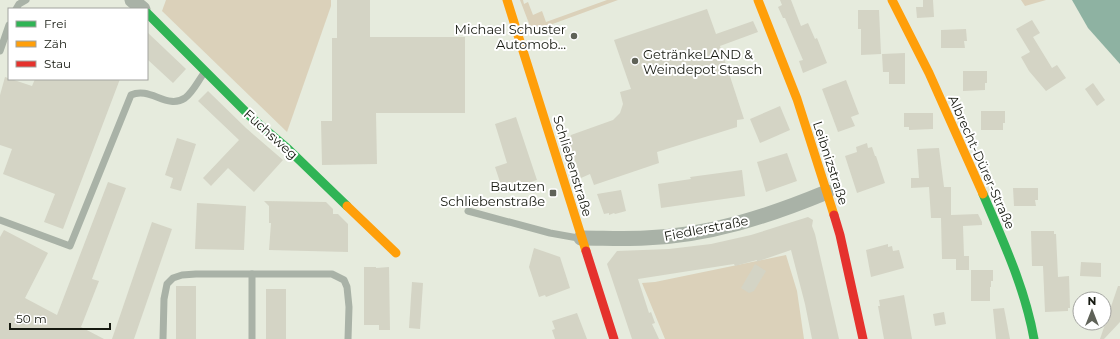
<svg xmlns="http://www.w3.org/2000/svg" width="1120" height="339" font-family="Montserrat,sans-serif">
	<rect width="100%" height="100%" fill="#e6ebdd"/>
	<g fill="#dbd1ba">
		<path d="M166,0H331V6L287,132L162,11Z"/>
		<path d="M520,0H523L524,4L528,2L533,15L542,11L546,22L607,0H618L539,29L533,28L530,26Z"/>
		<path d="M1021,0H1046L1025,6Z"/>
		<path d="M786,255L797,291L804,339H665L642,283L655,282Z"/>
	</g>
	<path fill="#8eb2a2" d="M1072,0H1120V64L1088,28Z"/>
	<g fill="#d4d4c5">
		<path d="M337,0H370V37H465V113H376L377,164L322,165L321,121H332V38H337Z"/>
		<path d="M780,0H791L801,26L808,23L815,39L817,38L827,63L803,73L799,61L803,60L785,18H783L778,7L782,5Z"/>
		<path d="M923,0H933L934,17L917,18L916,7H923Z"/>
		<path d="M707,9L716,34L753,21L758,32L720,46L744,119L737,120V127L657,152L659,163L594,185L590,174L581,178L568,140L571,135L613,120L620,113L623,104L620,92L631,89L614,40Z"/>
		<path d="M858,10H879L881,54L861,55V29H858Z"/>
		<path d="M1032,20L1040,33L1033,37L1052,68L1057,65L1066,78L1046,91L1029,71L1021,57L1030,52L1016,29Z"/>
		<path d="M966,29L967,41H964L965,48H941V30Z"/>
		<path d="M147,32L186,69L173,83L147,59Z"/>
		<path d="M905,53V84H889V72H883L882,54Z"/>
		<path d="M963,71H987V83H985V90L963,91Z"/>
		<path d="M5,77L32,86L35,79H120L63,229L44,222L55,194L3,174L12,149L0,145V95Z"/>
		<path d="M846,80L859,114L851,117L855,126L838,132L822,89Z"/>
		<path d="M1093,83L1105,100L1097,106L1085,89Z"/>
		<path d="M208,91L246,128L283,160L254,192L228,168L211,186L203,178L239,140L198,101Z"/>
		<path d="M780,106L790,130L760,143L750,119Z"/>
		<path d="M981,111H1005V123H1003V130H981Z"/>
		<path d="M904,113H933V129L909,130V127H904Z"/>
		<path d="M516,117L537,180L503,191L495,167L507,163L495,124Z"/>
		<path d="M177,138L196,144L181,191L170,188L173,178L165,175Z"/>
		<path d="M867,143L868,148L872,147L875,156H876L885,183L857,193L845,156L857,152L856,147Z"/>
		<path d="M939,148L944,187H951V215L978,214L982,222V225L963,226L964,256H969V270H956V259H942L941,218H931L929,187L911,188V178H919L917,149Z"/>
		<path d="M787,153L797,181L766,192L757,162Z"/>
		<path d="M742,170L745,196L661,208L658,184L691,179L690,177Z"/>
		<path d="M108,182L126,188L92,279L99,281L81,327L104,339H0V237L4,230L48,253L25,298L57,315Z"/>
		<path d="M1013,188H1038V200H1035L1036,206H1014Z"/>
		<path d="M621,190L626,211L615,214L614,213L609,215V213L604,214L597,194Z"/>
		<path d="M264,201L326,202L333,209V214H338L348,224V252L269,250L271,223H269V206Z"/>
		<path d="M197,203L246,206L244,250L195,249Z"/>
		<path d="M808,217L813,220L812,226L815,234L839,339H812L805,304L791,250L756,262L757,260L735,266L734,264L638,279L649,313L651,312L655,323L652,324L659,339H632L607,264L617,251L669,249L711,244L751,235Z"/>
		<path d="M152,222L172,229L134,339H112Z"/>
		<path d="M1031,231H1054V234H1056L1058,277L1069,276L1070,308H1068V311L1045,312L1043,266H1032Z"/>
		<path d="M888,244V247L892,246L893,251L899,250L904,268L871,277L866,250Z"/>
		<path d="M534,248L560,257L570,288L546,297L545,295L539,297L529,267Z"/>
		<path d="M1081,262L1101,263V277L1080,276Z"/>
		<path d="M755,264L766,271L754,291L749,293L741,288Z"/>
		<path d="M364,267H376V268L389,267L390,330H379V325H364Z"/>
		<path d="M971,270H993V281H991V287H990V301H971Z"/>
		<path d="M412,282L423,283L420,329L409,328Z"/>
		<rect x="176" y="286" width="20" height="53"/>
		<path d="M1118,286H1120V322L1104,339H1100Z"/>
		<rect x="266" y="289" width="20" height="50"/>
		<path d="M904,295L912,339H884L878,306H880L879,300Z"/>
		<path d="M1004,308L1010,339H996L993,309Z"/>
		<path d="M944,312L946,324L935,326L933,314Z"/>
		<path d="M577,313L587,339H555L552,330L555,329L552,321Z"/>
	</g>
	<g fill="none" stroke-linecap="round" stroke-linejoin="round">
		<g stroke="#a9b2a7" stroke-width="7">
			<path d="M16,9L19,4L26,0"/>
			<path d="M0,51L9,25"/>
			<path d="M468,211L550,233L578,238"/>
			<path d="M0,220L70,246L131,95C150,86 167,110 185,98C193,92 198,81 204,73"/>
			<path d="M163,339L164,299L167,284L173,278L182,275L196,274H252"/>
			<path d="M252,339V274H332L344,280L347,287L349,307L348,339"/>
		</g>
		<g stroke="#a9b2a7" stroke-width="15">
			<path d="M132,0L143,9"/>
			<path d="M581,238C603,238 624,239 645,238C708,236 769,216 827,192"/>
		</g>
		<g stroke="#30b455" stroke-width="9">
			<path d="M147,13L254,120L288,149L347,206"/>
			<path d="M983,194C1003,241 1025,288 1034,339"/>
		</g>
		<g stroke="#ff9f0a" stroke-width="9">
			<path d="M507,0L586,251"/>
			<path d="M758,0L797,99L834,215"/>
			<path d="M892,0L929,73L983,194"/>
			<path d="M347,206L396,253"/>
		</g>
		<g stroke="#e5322d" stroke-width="9">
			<path d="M834,215L840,235L863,339"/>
			<path d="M586,251L614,339"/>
		</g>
	</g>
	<g fill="#5f6258" stroke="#fff" stroke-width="1.5">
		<circle cx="574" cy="36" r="4"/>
		<circle cx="635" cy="61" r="4"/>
		<rect x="549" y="189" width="8" height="8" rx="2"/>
	</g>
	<g text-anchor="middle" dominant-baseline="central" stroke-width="4" stroke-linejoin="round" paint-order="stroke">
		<g font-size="13" fill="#161910" stroke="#fff" text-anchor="end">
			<text x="566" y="29">Michael Schuster<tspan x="566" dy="15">Automob...</tspan></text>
			<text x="643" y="54" text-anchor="start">GetränkeLAND &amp;<tspan x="643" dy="15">Weindepot Stasch</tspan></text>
			<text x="545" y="186">Bautzen<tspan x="545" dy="15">Schliebenstraße</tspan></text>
		</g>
		<g font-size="13" fill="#161910" stroke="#fff">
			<text transform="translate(271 134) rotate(42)">Fuchsweg</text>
			<text transform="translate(982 162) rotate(66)">Albrecht-Dürer-Straße</text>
			<text transform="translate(831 163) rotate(72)">Leibnizstraße</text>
			<text transform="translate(573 166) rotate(73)">Schliebenstraße</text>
			<text transform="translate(706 228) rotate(-11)">Fiedlerstraße</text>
		</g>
	</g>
	<rect x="8" y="8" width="140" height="72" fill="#ffffff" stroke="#a2a39f"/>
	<rect x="16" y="21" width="20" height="6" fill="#30b455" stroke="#a2a39f"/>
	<text x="44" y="28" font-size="12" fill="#161910">Frei</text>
	<rect x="16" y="41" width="20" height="6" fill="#ff9f0a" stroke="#a2a39f"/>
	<text x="44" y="48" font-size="12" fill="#161910">Zäh</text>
	<rect x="16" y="61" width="20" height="6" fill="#e5322d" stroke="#a2a39f"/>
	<text x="44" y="68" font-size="12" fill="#161910">Stau</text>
	<g transform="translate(1092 311)"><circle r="19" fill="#ffffff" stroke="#a2a39f"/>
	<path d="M0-3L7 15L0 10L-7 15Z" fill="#5f6258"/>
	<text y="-6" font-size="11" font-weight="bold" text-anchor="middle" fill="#161910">N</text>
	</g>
	<path d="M10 323v6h100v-6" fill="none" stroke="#161910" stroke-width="2"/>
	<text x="16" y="323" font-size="12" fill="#161910" stroke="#ffffff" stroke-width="3" paint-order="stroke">50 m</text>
</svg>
